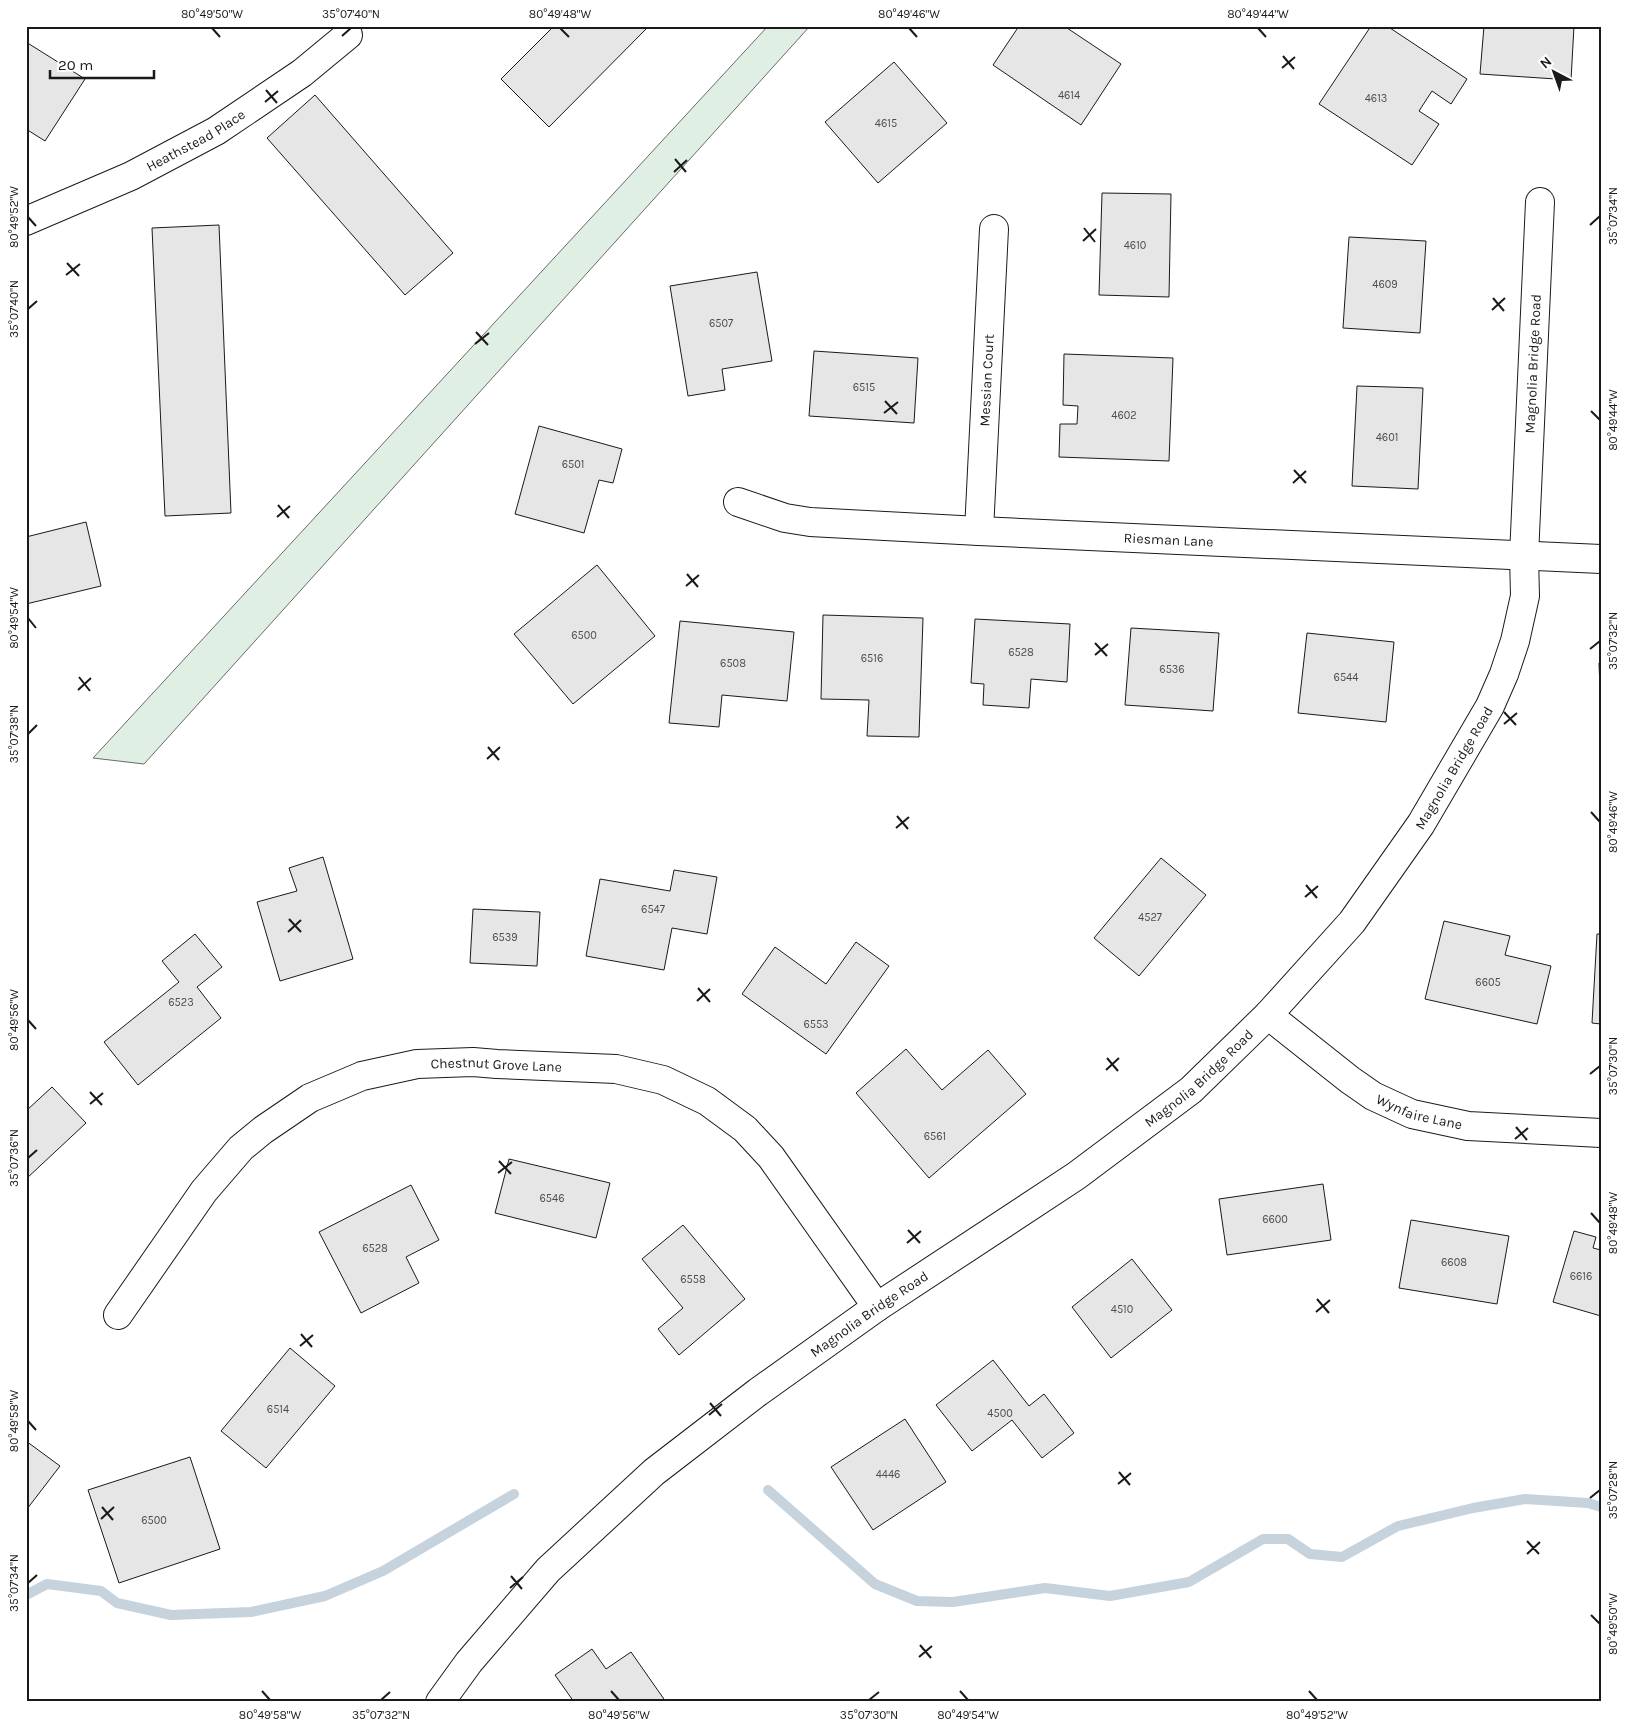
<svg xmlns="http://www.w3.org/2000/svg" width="1627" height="1728" font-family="Karla,sans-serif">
	<rect width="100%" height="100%" fill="#fff"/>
	<path fill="#e0efe3" stroke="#6a6a6a" d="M768,26H810L144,764L93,758Z"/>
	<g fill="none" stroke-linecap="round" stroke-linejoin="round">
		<g stroke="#c6d2dc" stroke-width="10">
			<path d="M768,1490L875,1584L917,1601L953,1602L1045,1588L1110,1596L1189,1582L1263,1539H1288L1310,1554L1342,1557L1398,1526L1473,1508L1525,1499L1588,1503L1601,1507"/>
			<path d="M26,1595L47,1584L101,1591L117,1603L171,1615L251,1612L325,1596L383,1571L514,1494"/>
		</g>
	</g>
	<g fill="#e6e6e6" stroke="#1a1a1a">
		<path d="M554,26H649L549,127L501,79Z"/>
		<path d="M1019,26H1064L1121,64L1081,125L993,65Z"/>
		<path d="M1371,26H1387L1467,79L1451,104L1432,91L1419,111L1439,124L1412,165L1319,104Z"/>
		<path d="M1484,26H1574L1571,80L1480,74Z"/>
		<path d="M26,42L85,79L45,141L26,129Z"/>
		<path d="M894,62L947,123L878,183L825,122Z"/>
		<path d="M315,95L453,253L405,295L267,138Z"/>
		<path d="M1102,193L1171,194L1169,297L1099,295Z"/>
		<path d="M219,225L231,513L165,516L152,228Z"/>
		<path d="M1349,237L1426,241L1420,333L1343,328Z"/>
		<path d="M757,272L772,361L722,369L725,390L688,396L670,286Z"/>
		<path d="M814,351L918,358L914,423L809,416Z"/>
		<path d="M1064,354L1173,358L1169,461L1059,457L1060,424H1077L1078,406L1063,405Z"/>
		<path d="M1357,386L1423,388L1418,489L1352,486Z"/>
		<path d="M539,426L622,449L613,483L599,480L584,533L515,514Z"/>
		<path d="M86,522L101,586L26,604V537Z"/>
		<path d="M597,565L655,636L573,704L514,634Z"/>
		<path d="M823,615L923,618L919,737L867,736L869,700L821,699Z"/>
		<path d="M975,619L1070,624L1067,682L1031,679L1029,708L983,705L984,684L971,683Z"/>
		<path d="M680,621L794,632L787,701L722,695L719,727L669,723Z"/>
		<path d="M1131,628L1219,633L1213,711L1125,705Z"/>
		<path d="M1307,633L1394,642L1386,722L1298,713Z"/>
		<path d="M1599,663H1601V717Z"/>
		<path d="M323,857L353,959L280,981L257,902L297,891L289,868Z"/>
		<path d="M1161,858L1206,895L1139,976L1094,938Z"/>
		<path d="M674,870L717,877L707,934L672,928L664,970L586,956L600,879L670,891Z"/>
		<path d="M473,909L540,912L537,966L470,963Z"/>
		<path d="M1444,921L1510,936L1505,955L1551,966L1537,1024L1425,999Z"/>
		<path d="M195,934L222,967L197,987L221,1018L138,1085L104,1042L179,982L162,961Z"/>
		<path d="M1597,934H1601V1024L1592,1023Z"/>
		<path d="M856,942L889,966L826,1054L742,994L775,947L826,984Z"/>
		<path d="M906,1049L942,1090L988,1050L1026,1094L929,1178L856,1093Z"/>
		<path d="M52,1087L86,1123L26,1179V1111Z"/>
		<path d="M509,1159L610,1183L596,1238L495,1213Z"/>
		<path d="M1323,1184L1331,1240L1227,1255L1219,1199Z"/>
		<path d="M411,1185L439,1240L406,1257L419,1283L361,1313L319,1232Z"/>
		<path d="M1411,1220L1509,1236L1497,1304L1399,1288Z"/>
		<path d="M683,1225L745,1299L679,1355L658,1329L683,1308L642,1259Z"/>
		<path d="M1574,1231L1596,1237L1593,1248L1601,1250V1316L1553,1302Z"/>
		<path d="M1132,1259L1172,1310L1111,1358L1072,1307Z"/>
		<path d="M290,1348L335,1386L266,1468L221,1431Z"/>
		<path d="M993,1360L1029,1406L1044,1394L1074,1433L1042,1458L1012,1420L972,1451L936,1405Z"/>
		<path d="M905,1419L946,1482L873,1530L831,1467Z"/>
		<path d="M26,1441L60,1466L27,1509H26Z"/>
		<path d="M190,1457L220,1549L119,1583L88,1490Z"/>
		<path d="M592,1649L606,1669L631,1652L666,1702H574L555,1675Z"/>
	</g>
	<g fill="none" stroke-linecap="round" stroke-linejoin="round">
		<g stroke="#1a1a1a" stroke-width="30">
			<g id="minor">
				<path id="s1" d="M26,221L131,176L216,131L302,73L348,35"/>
				<path id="s2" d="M738,502L785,518L810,522L979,531L1601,559"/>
				<path id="s3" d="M979,531L994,229"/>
				<path id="s4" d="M1268,1015L1350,1080L1373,1096L1412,1114L1468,1126L1601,1133"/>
				<path id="s5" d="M118,1315L204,1191L241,1148L263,1130L310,1098L362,1076L417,1064L473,1062L497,1064L616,1069L663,1080L707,1101L745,1129L771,1157L877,1307"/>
				<path id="s6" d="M440,1702L469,1662L548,1570L654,1472L758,1392L877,1307L1076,1176L1191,1090L1268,1015L1352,922L1421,824L1490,706L1504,674L1515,641L1525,596L1524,556L1540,202"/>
			</g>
		</g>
		<use href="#minor" stroke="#fff" stroke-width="28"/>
	</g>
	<path fill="none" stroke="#1a1a1a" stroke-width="2" d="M212,28L220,37M560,28L569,37M909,28L917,37M1258,28L1266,37M342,36L351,28M1283,56L1294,69M1282,68L1295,57M266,90L277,103M265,102L278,91M675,159L686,172M674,172L687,160M28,217L36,226M1590,225L1600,216M1084,228L1095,242M1083,241L1096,229M67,263L79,276M66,275L80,264M1493,298L1504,311M28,309L37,301M1492,310L1505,298M476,332L488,345M475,344L489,333M885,401L897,414M1591,411L1600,420M884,413L898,402M1294,470L1306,483M1293,483L1306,471M278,505L289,518M277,517L290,506M687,574L698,587M686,586L699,575M28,618L36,628M1095,643L1107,656M1590,649L1600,641M1095,655L1108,644M79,677L90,691M78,690L91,678M1504,712L1516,725M1504,724L1517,713M28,734L37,725M488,747L499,760M487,759L500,747M1591,812L1600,822M897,816L908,829M896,828L909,817M1306,885L1317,898M1305,897L1318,886M289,919L301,932M288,932L301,920M698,988L710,1002M697,1001L710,989M28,1020L36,1029M1107,1058L1118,1071M1106,1070L1119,1058M1590,1074L1600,1066M90,1092L102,1105M90,1104L103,1093M1516,1127L1527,1140M1515,1139L1528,1128M28,1158L37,1150M499,1161L511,1174M498,1173L512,1162M1591,1213L1600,1223M908,1230L920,1243M907,1243L921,1231M1317,1299L1329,1313M1316,1312L1330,1300M301,1334L312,1347M300,1346L313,1335M710,1403L721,1416M709,1415L722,1404M28,1421L36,1430M1119,1472L1130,1485M1118,1484L1131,1473M1590,1498L1600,1490M102,1507L113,1520M101,1519L114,1507M1527,1541L1539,1554M1527,1554L1540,1542M511,1576L522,1589M28,1583L37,1575M510,1588L523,1577M1591,1615L1600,1624M920,1645L931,1658M919,1657L932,1646M262,1691L270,1700M611,1691L619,1700M960,1691L968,1700M1309,1691L1317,1700M381,1700L390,1692M869,1700L879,1692"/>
	<g text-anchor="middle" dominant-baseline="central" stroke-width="4" stroke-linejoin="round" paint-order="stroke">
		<g font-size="11" fill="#4d4d4d">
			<text x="1069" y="95">4614</text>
			<text x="1376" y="98">4613</text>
			<text x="886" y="123">4615</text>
			<text x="1135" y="245">4610</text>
			<text x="1385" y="284">4609</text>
			<text x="721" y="323">6507</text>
			<text x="864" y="387">6515</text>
			<text x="1124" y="415">4602</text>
			<text x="1387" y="437">4601</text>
			<text x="573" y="464">6501</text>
			<text x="584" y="635">6500</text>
			<text x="1021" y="652">6528</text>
			<text x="872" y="658">6516</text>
			<text x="733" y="663">6508</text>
			<text x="1172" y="669">6536</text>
			<text x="1346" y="677">6544</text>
			<text x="653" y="909">6547</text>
			<text x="1150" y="917">4527</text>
			<text x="505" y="937">6539</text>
			<text x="1488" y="982">6605</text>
			<text x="181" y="1002">6523</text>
			<text x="816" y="1024">6553</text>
			<text x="935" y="1136">6561</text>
			<text x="552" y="1198">6546</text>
			<text x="1275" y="1219">6600</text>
			<text x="375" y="1248">6528</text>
			<text x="1454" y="1262">6608</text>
			<text x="1581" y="1276">6616</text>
			<text x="693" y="1279">6558</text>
			<text x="1122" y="1309">4510</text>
			<text x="278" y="1409">6514</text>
			<text x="1000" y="1413">4500</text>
			<text x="888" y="1474">4446</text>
			<text x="154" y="1520">6500</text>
		</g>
		<g font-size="14" fill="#1a1a1a" stroke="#fff">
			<text stroke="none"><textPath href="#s1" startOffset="188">Heathstead Place</textPath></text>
			<text stroke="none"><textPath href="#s6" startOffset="1812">Magnolia Bridge Road</textPath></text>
			<text stroke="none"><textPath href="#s3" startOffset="151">Messian Court</textPath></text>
			<text stroke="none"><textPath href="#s2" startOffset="434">Riesman Lane</textPath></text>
			<text stroke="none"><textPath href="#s6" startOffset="1392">Magnolia Bridge Road</textPath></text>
			<text stroke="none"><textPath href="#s5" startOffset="485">Chestnut Grove Lane</textPath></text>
			<text stroke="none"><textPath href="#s6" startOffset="988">Magnolia Bridge Road</textPath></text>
			<text stroke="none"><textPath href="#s4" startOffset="182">Wynfaire Lane</textPath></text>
			<text stroke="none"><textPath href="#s6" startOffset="582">Magnolia Bridge Road</textPath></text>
		</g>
	</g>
	<rect width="1627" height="1728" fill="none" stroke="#ffffff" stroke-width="55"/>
	<g transform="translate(1554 72) rotate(319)" stroke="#ffffff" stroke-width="4" paint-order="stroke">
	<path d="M0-4L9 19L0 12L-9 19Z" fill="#1a1a1a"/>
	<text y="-8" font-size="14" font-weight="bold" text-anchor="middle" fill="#1a1a1a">N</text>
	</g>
	<path d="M50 70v8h104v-8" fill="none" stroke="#1a1a1a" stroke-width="2.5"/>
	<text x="58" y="70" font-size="15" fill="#1a1a1a" stroke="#ffffff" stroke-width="4" paint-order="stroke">20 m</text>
	<rect x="28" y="28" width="1572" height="1672" fill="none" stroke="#1a1a1a" stroke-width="2"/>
	<g font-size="12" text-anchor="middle" fill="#1a1a1a">
		<text x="212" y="18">80°49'50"W</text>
		<text x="351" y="18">35°07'40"N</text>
		<text x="560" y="18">80°49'48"W</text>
		<text x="909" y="18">80°49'46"W</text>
		<text x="1258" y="18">80°49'44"W</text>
		<text transform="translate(1613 216) rotate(-90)" y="4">35°07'34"N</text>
		<text transform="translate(14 217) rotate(-90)" y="4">80°49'52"W</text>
		<text transform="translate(14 309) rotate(-90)" y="4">35°07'40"N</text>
		<text transform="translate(1613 420) rotate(-90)" y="4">80°49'44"W</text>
		<text transform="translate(14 618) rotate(-90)" y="4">80°49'54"W</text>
		<text transform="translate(1613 641) rotate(-90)" y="4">35°07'32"N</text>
		<text transform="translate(14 734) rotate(-90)" y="4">35°07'38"N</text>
		<text transform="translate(1613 822) rotate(-90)" y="4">80°49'46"W</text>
		<text transform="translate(14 1020) rotate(-90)" y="4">80°49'56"W</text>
		<text transform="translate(1613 1066) rotate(-90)" y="4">35°07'30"N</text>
		<text transform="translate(14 1158) rotate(-90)" y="4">35°07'36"N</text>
		<text transform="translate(1613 1223) rotate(-90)" y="4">80°49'48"W</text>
		<text transform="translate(14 1421) rotate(-90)" y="4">80°49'58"W</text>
		<text transform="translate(1613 1490) rotate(-90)" y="4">35°07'28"N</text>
		<text transform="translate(14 1583) rotate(-90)" y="4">35°07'34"N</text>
		<text transform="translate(1613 1624) rotate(-90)" y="4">80°49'50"W</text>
		<text x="270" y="1719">80°49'58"W</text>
		<text x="381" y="1719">35°07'32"N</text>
		<text x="619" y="1719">80°49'56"W</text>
		<text x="869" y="1719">35°07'30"N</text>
		<text x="968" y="1719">80°49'54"W</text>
		<text x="1317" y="1719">80°49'52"W</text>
	</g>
</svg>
